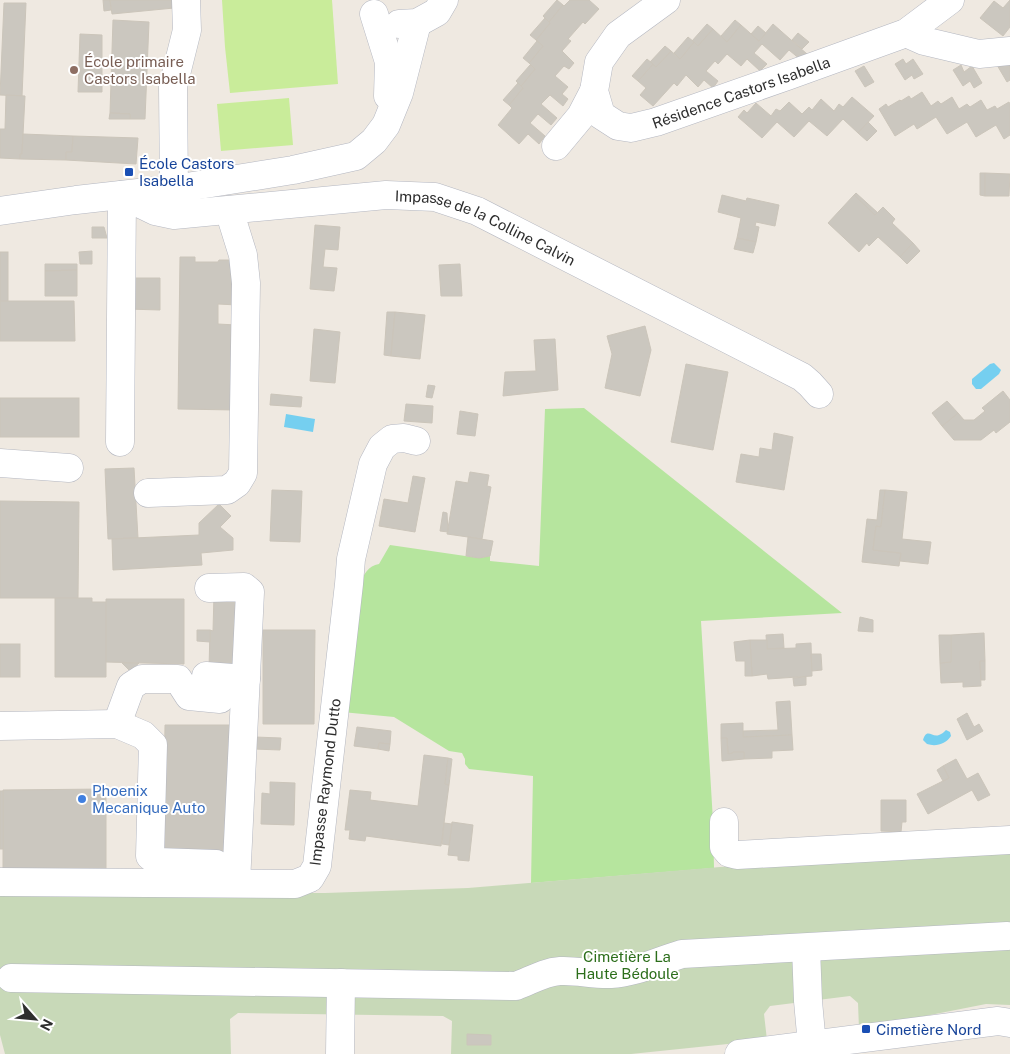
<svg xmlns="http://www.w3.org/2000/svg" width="1010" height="1054" font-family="'Public Sans',sans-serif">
	<rect width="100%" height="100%" fill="#efe9e1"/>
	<path fill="#b6e59e" d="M584,408L842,613L701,621L713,821L714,868L531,883L533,776L469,769L465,764V759L462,753L449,751L394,717L342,712L360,584C364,574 368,566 379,564L390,545L479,558L490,556V561L539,566L545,409Z"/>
	<path fill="#c8d9b8" d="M1010,851V1005L986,1004L859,1029L858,1003L850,996L770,1006L764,1014L767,1040L631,1054H451L452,1021L443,1016L238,1013L230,1019L231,1054H5L0,1035V893H325L468,888L756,864Z"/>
	<g fill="#c9ec9a">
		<path d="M222,0H332L338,84L230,93L225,47Z"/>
		<path d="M289,98L293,145L221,151L217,104Z"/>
	</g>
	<g fill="#75cff0">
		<path d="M994,363L1001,370L999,374L981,389H976L972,384V379L990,364Z"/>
		<path d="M286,414L315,419L313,432L284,427Z"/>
		<path d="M946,730L950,732L951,736C946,744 936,747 927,744L923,740C927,727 932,738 939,735C942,734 944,732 946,730Z"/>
	</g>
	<g fill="#cbc7bf" stroke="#cbc5ba">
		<path d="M103,0H110L111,10L104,11Z"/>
		<path d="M110,0H173L174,8L112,14Z"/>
		<path d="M557,0L563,5L549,22L543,16Z"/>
		<path d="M570,0H589L599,9L585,24L583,22L568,39L571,41L562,51L574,63L569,69L564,66L555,76L568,87L562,94L568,99L563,106L550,95L541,104L557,118L551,125L538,114L530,123L545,136L539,144L528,134L519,144L498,125L512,108L509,105L523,88L521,86L535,69L529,63L543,46L536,40L550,23L549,22L563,5L564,6Z"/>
		<path d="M1010,0V27L1003,36L980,18L994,1L1003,8Z"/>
		<path d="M4,3H26L22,96L0,95Z"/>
		<path d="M545,18L550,23L536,40L530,35Z"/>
		<path d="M113,20L149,22L145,119H130V114L110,113Z"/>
		<path d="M735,20L741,25L727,42L721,36Z"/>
		<path d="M707,24L713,29L698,46L692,41Z"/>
		<path d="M773,24L807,54L801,60L789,50L780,60L762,44L754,53L767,64L760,71L747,59L741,66L727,54L718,64L715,61L706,71L718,81L713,88L704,80L698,87L686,75L677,86L674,83L653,106L640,95L646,88L638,81L653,64L656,67L671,51L680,59L694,42L698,46L713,29L727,42L741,25L759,41Z"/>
		<path d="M758,26L766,33L759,41L751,34Z"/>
		<path d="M798,33L809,42L802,49L792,40Z"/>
		<path d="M80,34L102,35V92H78Z"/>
		<path d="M688,37L694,42L680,59L674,53Z"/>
		<path d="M537,41L543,46L529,63L523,58Z"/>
		<path d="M665,46L671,51L656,67L650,62Z"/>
		<path d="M647,59L653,64L638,81L632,76Z"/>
		<path d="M903,59L906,64L913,59L923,74L914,79L912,75L905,80L895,64Z"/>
		<path d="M1010,62V80L1007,82L997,65Z"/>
		<path d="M530,65L535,69L521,86L516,81Z"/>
		<path d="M961,65L964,72L972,66L982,83L974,88L970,81L963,86L953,70Z"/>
		<path d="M864,66L874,82L865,87L855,71Z"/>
		<path d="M518,83L523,88L509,105L503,100Z"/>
		<path d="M922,92L931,106L938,101L941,104L952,97L959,109L967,104L970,107L981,100L987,110L995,106L997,109L1009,102L1010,104V135L1004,139L996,125L976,137L967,122L947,134L936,117L917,129L914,124L895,136L879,109L886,104L888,107L900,100L901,101L909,96L911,99Z"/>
		<path d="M6,95L25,96L22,154H20V159L0,158V129H5Z"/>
		<path d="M852,97L874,116L858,133L843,119L827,136L809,121L794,137L777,122L762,138L738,117L744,110L747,113L756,103L771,116L776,109L780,111L789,102L802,114L809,107L812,110L821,99L834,111L839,104L843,107Z"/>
		<path d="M110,113L130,114V119H109Z"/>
		<path d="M868,122L877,131L867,141L858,133Z"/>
		<path d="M23,134L73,136L72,152H66V160L20,159V154H22Z"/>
		<path d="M73,136L138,138L136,164L66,160V152H72Z"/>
		<path d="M980,173H985V196L980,195Z"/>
		<path d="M985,173L1010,174L1009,196H985Z"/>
		<path d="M856,193L878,213L875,215L854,195Z"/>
		<path d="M722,195L746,201L747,198L779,205L775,226L756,222L755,226L759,227L756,242L737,238L741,218L718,212Z"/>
		<path d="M854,195L875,215L883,207L895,219L892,223L913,243L900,257L878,237L869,246L867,243L859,252L828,223Z"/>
		<path d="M315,225L340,227L338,250L325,249L323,267L337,268L334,291L310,289Z"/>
		<path d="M92,227H104L107,238H92Z"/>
		<path d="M737,238L756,242L753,253L734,249Z"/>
		<path d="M913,243L920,251L907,264L900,257Z"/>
		<path d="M92,251V264H80L79,252Z"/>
		<rect x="0" y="252" width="8" height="49"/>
		<path d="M180,257H195V262H218L219,260H237V305L218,304V324L236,325L235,410L178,409Z"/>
		<path d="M45,264H77V270L45,271Z"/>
		<path d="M460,264L462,296H441L439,265Z"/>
		<path d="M77,270V296H45V271Z"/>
		<path d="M128,278H160V310L127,309Z"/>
		<path d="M0,301H74L75,341H0Z"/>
		<path d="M387,312H395L391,356L384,355Z"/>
		<path d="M395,312L425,315L420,359L391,356Z"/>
		<path d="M645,326L651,350L640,396L605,388L612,354L607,336Z"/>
		<path d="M314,329L340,332L335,383L310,381Z"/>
		<path d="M555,339L558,390L503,396L505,372L536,371L534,340Z"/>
		<path d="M686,364L728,372L713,450L671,442Z"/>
		<path d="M428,385L435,386L432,398L426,397Z"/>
		<path d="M1003,391L1010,400V422L996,433L994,430L981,440H954L942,426L958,413L964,420H974L985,411L982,408Z"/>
		<path d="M271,394L302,397L301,407L270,405Z"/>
		<rect x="0" y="398" width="79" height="39"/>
		<path d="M947,401L958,413L942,426L932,413Z"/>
		<path d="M406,404L433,406L432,423L404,421Z"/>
		<path d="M460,411L478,414L475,436L457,434Z"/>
		<path d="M774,433L793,437L784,490L736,482L741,454L759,457L760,448L772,450Z"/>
		<path d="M134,468L138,538L108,539L105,469Z"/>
		<path d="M470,472L489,475L487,486L491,487L482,539L447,534L456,481L468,483Z"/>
		<path d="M413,476L425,478L415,532L379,526L384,499L408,503Z"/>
		<path d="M272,490L302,491L300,542L270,541Z"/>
		<path d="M880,490H885L881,527L876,526L873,550L901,553L899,566L862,562L867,519L877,520Z"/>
		<path d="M885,490L907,492L902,539L931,542L928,564L900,561L901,553L873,550L876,526L881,527Z"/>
		<path d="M0,501L79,502L78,598H0Z"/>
		<path d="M219,504L231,516L220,527L233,538V550L201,553L202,565L113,570L112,539L199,535V523Z"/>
		<path d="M443,512L447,513L448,532L440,531Z"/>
		<path d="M468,537L493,541L490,556L479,558L466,556Z"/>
		<path d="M214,594H238L237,669H209L210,630L213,631Z"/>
		<path d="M55,598H92V602H106V677H55Z"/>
		<path d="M106,599H184V664L106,662Z"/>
		<path d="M860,617L873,620V632L858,631Z"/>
		<path d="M197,630H210V642L197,641Z"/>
		<path d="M263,630H315L314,724H263Z"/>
		<path d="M984,633L985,661H980L981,686L963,687V682L941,683L940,663L951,662V635Z"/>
		<path d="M783,634L784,648L767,649L766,635Z"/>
		<path d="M939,635H951V662L940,663Z"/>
		<path d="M750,640H767V649L796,648V644L811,643L812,676L768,679L767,674L752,676Z"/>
		<path d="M750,640L752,676H745V661H736L734,642Z"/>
		<rect x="0" y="644" width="20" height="33"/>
		<path d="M811,654H821L822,670L812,671Z"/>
		<path d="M980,661H985V680H981Z"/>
		<path d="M122,663H139L130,671Z"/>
		<path d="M806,677V685L794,686L793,678Z"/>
		<path d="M790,701L792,735L743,737V731L778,730L776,702Z"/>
		<path d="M967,713L974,727L979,724L983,731L967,740L957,719Z"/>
		<path d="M743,723V737L792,735L793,750L772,751V758L744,759V752H733V753L728,754L727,738H721V724Z"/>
		<path d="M165,725H230L228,854L163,853Z"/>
		<path d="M357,727L391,731L390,744L379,743L378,749L354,746Z"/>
		<path d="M255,737L281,738L280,750L254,749Z"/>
		<path d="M721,738H727L728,754L733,753V752H744V759L722,761Z"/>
		<path d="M379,743L390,744L389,751L378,749Z"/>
		<path d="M424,755L448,758L445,784L449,785L441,846L366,836L365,841L349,839L350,830H345L350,790L371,792L370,800L418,806Z"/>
		<path d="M448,758L452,759L449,785L445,784Z"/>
		<path d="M956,759L967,779L978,773L990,795L978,801L972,790L928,814L917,794L949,778L943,766Z"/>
		<path d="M943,766L949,778L943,781L937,770Z"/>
		<path d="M270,782L295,783L294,825L261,824L262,793L270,794Z"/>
		<path d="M106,789V874L3,875V790Z"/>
		<rect x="0" y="791" width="3" height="58"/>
		<path d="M881,800H906V822H902L901,832L881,831Z"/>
		<path d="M452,822L473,825L469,861L458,860V856L448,855Z"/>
		<path d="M444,823L452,824L449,845L442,844Z"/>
		<path d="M467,1034L491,1035V1045H467Z"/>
	</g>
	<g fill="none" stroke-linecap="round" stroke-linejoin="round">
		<g stroke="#b4b7c1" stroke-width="29">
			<g id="minor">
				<path id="s1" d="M666,0L618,35L599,62L594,91L601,115L618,126L631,128L656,122L787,76L906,33L950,0"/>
				<path d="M374,14L389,62L388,96"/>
				<path d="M399,24L417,23L437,12L444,0"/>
				<path d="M906,33L924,41L979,54L1010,51"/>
				<path d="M556,146L581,116L594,91"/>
				<path d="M174,189L173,86L187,30L186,0"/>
				<path d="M0,211L76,200L174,189L293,170L356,156L374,141L386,125L399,93L417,23"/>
				<path id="s2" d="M120,442L122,195L155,211L174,215L386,195L435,197L477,211L802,377L810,384L819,394"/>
				<path d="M0,463L69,468"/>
				<path d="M148,493L227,490L237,483L243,473L246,283L243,255L229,210"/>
				<path d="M209,588L244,587L250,592L236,883"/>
				<path d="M206,676L246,679"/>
				<path d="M117,724L131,686L142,679H178L189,696L220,699"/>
				<path d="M0,726L117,724L143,735L153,745L150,856L158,862L216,864"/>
				<path d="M724,822V847L729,853L737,855L1010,840"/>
				<path d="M0,882L295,884L310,878L317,866L319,848L349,584L351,559L373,464L382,447L392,439L404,438L416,441"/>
				<path d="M806,948L808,1001L812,1045"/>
				<path d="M11,978L516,986C530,981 544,972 560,971C577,970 594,975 611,974C635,973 658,961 682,954L1007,936"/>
				<path d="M340,1054L341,983"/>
				<path d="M739,1054L998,1021L1010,1023"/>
			</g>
		</g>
		<use href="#minor" stroke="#fff" stroke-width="28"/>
	</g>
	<circle fill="#8d6e63" stroke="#fff" stroke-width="2" cx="74" cy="70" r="5"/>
	<g fill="#1a4fb4" stroke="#fff" stroke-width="2">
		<rect x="124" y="167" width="10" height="10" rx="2.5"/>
		<rect x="861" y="1024" width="10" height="10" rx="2.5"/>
	</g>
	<circle fill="#3f7fe0" stroke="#fff" stroke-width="2" cx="82" cy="799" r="5"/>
	<g text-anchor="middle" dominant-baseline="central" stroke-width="4" stroke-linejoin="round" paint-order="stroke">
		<g font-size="15" fill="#785e54" stroke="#fff" text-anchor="start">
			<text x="84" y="61">École primaire<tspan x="84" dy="17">Castors Isabella</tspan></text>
		</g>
		<g font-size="15" fill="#2e2e2e" stroke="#fff">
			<text stroke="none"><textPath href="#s1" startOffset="296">Résidence Castors Isabella</textPath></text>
			<text stroke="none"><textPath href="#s2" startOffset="622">Impasse de la Colline Calvin</textPath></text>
			<text transform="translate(325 782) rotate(-83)">Impasse Raymond Dutto</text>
		</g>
		<g font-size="15" fill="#164399" stroke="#fff" text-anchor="start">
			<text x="139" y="163">École Castors<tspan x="139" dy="17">Isabella</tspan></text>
			<text x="876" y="1029">Cimetière Nord</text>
		</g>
		<g font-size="15" fill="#366cbe" stroke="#fff" text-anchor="start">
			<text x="92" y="790">Phoenix<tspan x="92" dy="17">Mecanique Auto</tspan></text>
		</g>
		<g font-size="15" fill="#2c6e1b" stroke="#fff">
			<text x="627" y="956">Cimetière La<tspan x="627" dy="17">Haute Bédoule</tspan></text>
		</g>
	</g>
	<g transform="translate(35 1019) rotate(117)" stroke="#ffffff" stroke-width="4" paint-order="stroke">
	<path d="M0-4L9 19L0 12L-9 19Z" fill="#2e2e2e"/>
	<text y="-8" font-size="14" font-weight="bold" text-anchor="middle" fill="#2e2e2e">N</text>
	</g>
</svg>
